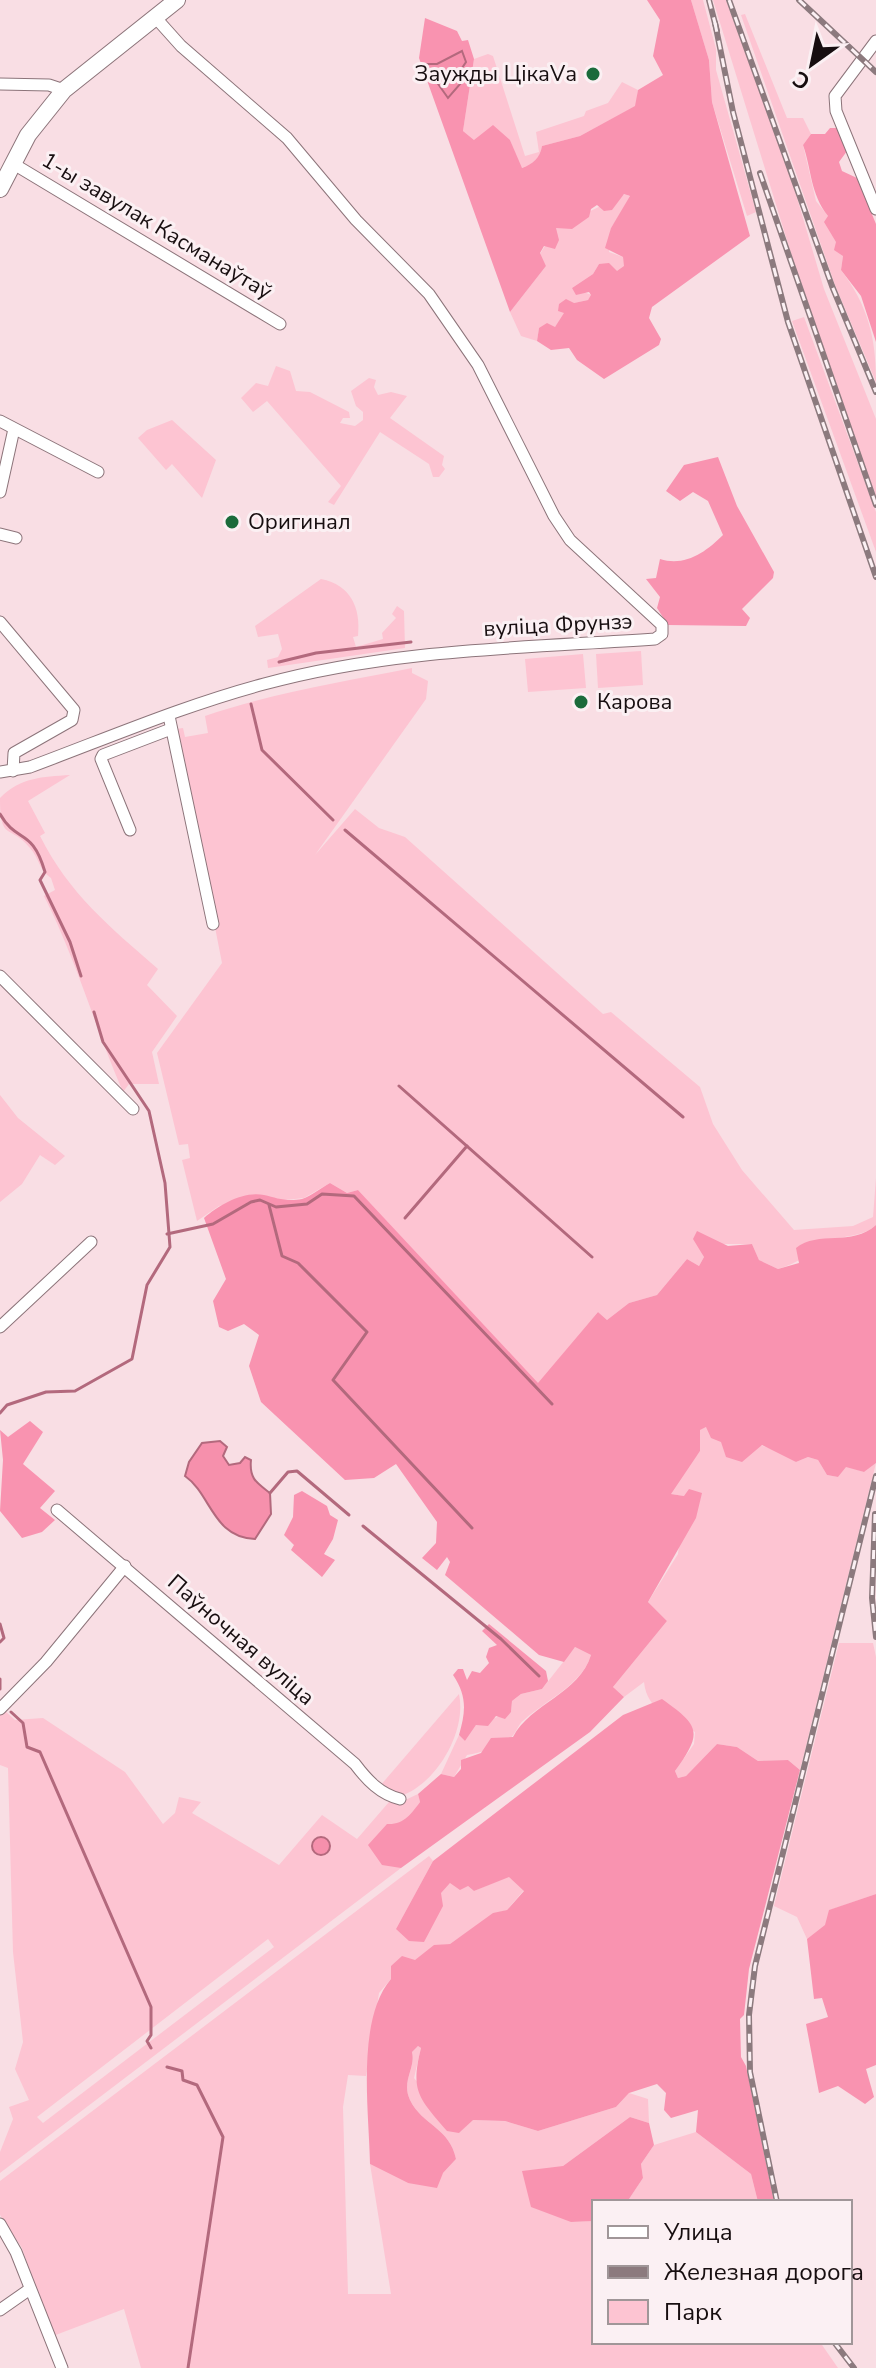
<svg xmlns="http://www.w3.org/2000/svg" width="876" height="2368" font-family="'Nunito Sans',sans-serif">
	<rect width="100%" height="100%" fill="#f9dee4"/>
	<g fill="#fdc4d2" fill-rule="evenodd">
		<path d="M691,0H703L716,49V70L756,212L747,216L712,102L709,60Z"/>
		<path d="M713,0H726L792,181L824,289L876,419V497L810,315Z"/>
		<path d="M745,14L787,118H803L811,134L803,145L816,201L828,216L843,256L841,270C868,306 876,337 876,382L835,285L741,15Z"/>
		<path d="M488,54L493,56L525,156L539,152L536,132L584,116L586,111L608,103L622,82L638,90L636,106L580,136L542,146C540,159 533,165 521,168L510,140H474L463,131L474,59Z"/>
		<path d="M625,194L631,197L611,228L609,252L623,257L625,266L617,272L599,264L593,274L572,288L592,295L588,300L574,303L555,327L539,328L537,341L521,336L510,312L546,266L540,254L556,228Z"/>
		<path d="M804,317L876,512V552L792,321Z"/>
		<path d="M276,366L290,371L296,391L310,392L349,412L350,418H343L340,423L355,426L363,420V412L356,406L351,391L369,378L376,380L374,387L378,395L391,392L407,396L390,418L444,456L442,465L445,469L439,477H433L429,464L380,432L334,505L328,502L341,486L267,401L253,412L241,398L256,383L268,386Z"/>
		<path d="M172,420L216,460L202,498L172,464L166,470L138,438L147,430Z"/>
		<path d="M321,579C351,585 361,608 358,636L353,637L356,647L383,639L382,633L396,618L392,614L397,606L404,611L405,648L268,668L267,660L278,657L282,649L278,634L258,637L255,626Z"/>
		<path d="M641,651L643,685L598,688L596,654Z"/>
		<path d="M583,654L586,688L528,692L525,659Z"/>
		<path d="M412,668V673L428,681L426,699L315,855L355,809L379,828L405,837L603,1014L611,1012L700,1087L713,1124L742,1170L794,1230L853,1226L873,1217L876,1178V1225C862,1238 844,1234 829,1242C810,1252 799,1263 778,1269L759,1260L752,1244H698L704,1257L699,1266L687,1259L657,1295L629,1303L607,1320L598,1312L538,1384L358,1190L347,1193L330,1183L304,1198L276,1201L263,1195L219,1206L197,1221L182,1160L190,1158L188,1144L179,1145L157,1053L222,963L176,729L183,728L185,737L208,733L205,716C272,693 342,682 412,668Z"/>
		<path d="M70,775L28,801L45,833L40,836C70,895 109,926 158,969L147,985L177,1016L152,1052L159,1084H129L123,1092C95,1027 76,959 44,896L55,890L51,878C39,870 39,858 30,848C10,823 0,843 0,798C21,777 42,777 70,775Z"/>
		<path d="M0,1095L18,1118L65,1156L55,1165L40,1155L22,1184L0,1202Z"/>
		<path d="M706,1427L787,1454L796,1462L808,1457L818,1460L827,1475L838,1477L846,1466L864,1472L876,1463L800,1770L788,1760L758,1761L737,1747L717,1744L686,1776L678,1778L675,1771L694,1744L695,1732C672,1718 647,1711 644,1682L624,1697L613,1687L667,1621L648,1602L678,1554L684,1496L671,1494L672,1488L700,1451L699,1430Z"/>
		<path d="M839,1643H873L876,1657V1894L830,1910L826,1925L807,1939L797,1917L774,1906Z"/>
		<path d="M575,1647L591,1655C582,1685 546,1700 524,1720C517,1725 516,1735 509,1739C495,1747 482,1753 467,1755L454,1777L441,1774L459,1735L465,1741L476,1725L511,1712L512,1701L521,1694L542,1689Z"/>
		<path d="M459,1694C467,1731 437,1783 401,1796L380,1786Z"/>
		<path d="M5,1711L15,1720L43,1718L125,1772L163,1824L175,1813L179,1797L201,1802L192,1813L279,1865L322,1815L357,1839L389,1802H401L418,1794L420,1802L409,1818L396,1825L392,1864L401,1868L0,2173V2152L13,2119L9,2107L29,2100L15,2069L23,2042L13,1952L8,1768L0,1765V1714ZM268,1939L274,1947L43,2123L37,2117Z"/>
		<path d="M429,1856L433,1861L396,1929L450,1883L468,1886L474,1891L509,1876L524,1890L507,1910L493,1914L450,1944L434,1946L391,1979L379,1993L366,2076L348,2075L343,2107L348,2294H391L370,2164L408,2183L443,2173L456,2159C450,2128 422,2125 410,2100C401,2081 416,2068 412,2052L418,2046L421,2048L414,2078L459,2133L472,2120L505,2121L538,2131L616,2107L629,2093L648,2099L649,2123L630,2117L563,2166L571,2222L594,2221V2342H820L838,2368H141L124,2309L53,2336L22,2248L0,2215V2181Z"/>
		<path d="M696,2132L751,2174L758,2202H627L643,2178L641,2164L654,2145Z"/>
	</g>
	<g fill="#f993b0">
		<path d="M647,0H691L709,60L712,102L750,236L652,307L649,318L661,339L659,345L604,379L577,360L569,348L551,350L537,341L539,328L547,323L555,327L564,313L558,311L559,304L566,299L574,303L588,300L591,295L589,292L576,295L572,288L593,274L599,264L609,263L617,271L624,266L623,257L605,248L611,228L630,196L624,194L612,210L604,211L597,205L591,209L589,217L572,229L556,228L559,240L555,249L544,246L540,253L546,266L510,312L419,58L425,18L457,31L462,41L468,40L474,59L463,131L474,140L493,125L510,140L522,168C533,164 540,158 542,146L580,136L635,106L638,90L663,75L653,56L660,20Z"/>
		<path d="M830,128H839L847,151L839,162L842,171L857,178L876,224V342L861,296L841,270L843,256L834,250L836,242L824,222L828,216C810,193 812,171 803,145L811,134H825Z"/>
		<path d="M718,457L737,506L774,572L773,578L742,609L750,618L746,626L668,625L657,608L660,597L646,579L656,578L660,559C685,567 706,552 723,535L708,501L693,492L680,501L666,491L684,465Z"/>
		<path d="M330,1183L347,1193L358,1190L538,1383L598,1312L607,1320L629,1303L657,1295L687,1259L699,1266L704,1257L693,1239L697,1231L728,1246L752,1244L759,1260L778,1269L799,1263L796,1248C818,1230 852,1247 876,1225V1463L864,1472L846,1467L838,1477L827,1475L818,1460L808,1457L796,1462L762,1445L742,1462L726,1457L721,1442L711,1438L706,1427L700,1430V1451L671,1494L684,1496L689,1489L702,1493L696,1518L648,1602L667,1621L613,1687L624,1697L590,1732L401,1868L382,1865L368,1845L387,1824C404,1825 411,1814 420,1802L418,1794L441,1774L454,1777L461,1769V1760L481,1753L491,1738L513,1737C530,1704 580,1693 591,1655L575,1647L564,1662L539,1655L445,1575L450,1562L447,1557L437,1570L422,1558L436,1543L437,1522L396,1464L374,1478L345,1480L261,1402L249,1366L259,1335L244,1324L228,1331L219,1327L213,1301L226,1279L204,1218C219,1205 243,1191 264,1195C277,1198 286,1202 302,1199C311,1196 321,1188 330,1183Z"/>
		<path d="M30,1421L43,1432L23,1464L55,1491L40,1508L55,1520L42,1532L22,1538L0,1511L3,1460L0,1430L8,1437Z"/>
		<path d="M302,1491L327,1506L330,1515L338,1520L333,1539L324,1554L335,1560L322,1577L291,1550L294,1545L284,1535L293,1517L294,1495Z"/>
		<path d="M489,1624L546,1671L548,1681L542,1689L521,1694L512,1701L511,1712L505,1719L496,1716L488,1726L476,1725L465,1741L459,1735C466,1711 467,1696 453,1675L458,1669H463L467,1680L472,1671L480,1673L489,1663L486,1657L489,1648L497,1645L482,1631Z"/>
		<path d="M662,1699C700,1726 703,1732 675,1771L678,1778L686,1776L717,1744L737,1747L758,1761L788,1760L800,1770L749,1969L744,2015L740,2019L741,2057L746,2066L774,2202H758L751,2174L696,2132L698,2110L671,2118L664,2110L666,2093L657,2084L629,2093L616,2107L538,2131L505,2121L473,2120L459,2133L447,2131C419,2098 410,2092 421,2048L418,2046L412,2052C416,2068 401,2081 410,2100C422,2125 450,2128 456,2159L443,2173L437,2188L408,2183L370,2164C369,2111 356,2020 391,1979V1966L402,1956L415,1960L434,1945L450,1944L493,1913L507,1910L524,1891L509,1877L474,1891L468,1886L460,1890L450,1883L441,1893L443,1906L424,1942L409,1941L396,1929L433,1861L623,1715Z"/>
		<path d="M876,1894V2065L866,2069L874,2097L865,2104L838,2086L819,2093L806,2024L828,2017L822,1998L814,1999L807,1939L825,1925L829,1910Z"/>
		<path d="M630,2117L649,2123L654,2145L641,2164L643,2178L627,2202H594V2221L571,2222L531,2207L522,2171L563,2166Z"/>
	</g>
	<g fill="#f690ac" stroke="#b3697d" stroke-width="2">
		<path d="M462,51L466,62L460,71L461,83L448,98L424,64H437Z"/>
		<path d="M220,1441L227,1447L223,1456L229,1465L240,1463L245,1457L251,1460C249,1479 257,1483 270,1493L271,1514L255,1539C213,1538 211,1494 185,1476L189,1462L202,1443Z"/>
		<circle cx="321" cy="1846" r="9"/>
	</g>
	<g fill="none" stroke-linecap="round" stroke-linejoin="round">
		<g stroke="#b3697d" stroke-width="3">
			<path d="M279,662L316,653L411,642"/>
			<path d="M251,704L262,750L333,820"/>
			<path d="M0,814C17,844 32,827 45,872L40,880L70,942L81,976"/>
			<path d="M345,830L683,1117"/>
			<path d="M399,1086L592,1257"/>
			<path d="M269,1205L282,1256L298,1263L367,1332L333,1380L472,1528"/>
			<path d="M405,1218L467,1146"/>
			<path d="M167,1234L213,1224L251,1202L260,1200L276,1207L307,1204L322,1194L354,1196L552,1404"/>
			<path d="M0,1413L7,1405L46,1392L75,1391L132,1359L147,1285L170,1247L165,1183L149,1111L103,1042L94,1012"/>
			<path d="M270,1493L288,1472L297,1471L349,1515"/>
			<path d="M363,1526L501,1639L539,1676"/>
			<path d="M0,1624L4,1638L0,1642"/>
			<path d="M0,1679V1689"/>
			<path d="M11,1712L23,1723L27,1747L40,1752L151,2007V2035L147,2041L151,2048"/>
			<path d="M167,2067L182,2071L183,2080L197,2085L223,2137L188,2368"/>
		</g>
		<g stroke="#8c747a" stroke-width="13">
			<g id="minor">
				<path d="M876,41L835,96L836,111L876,209"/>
				<path d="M0,84L49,85L64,90"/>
				<path d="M12,163L280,324"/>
				<path d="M0,421L98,472"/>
				<path d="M0,492L14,429"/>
				<path d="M0,534L16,538"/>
				<path d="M0,622L74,710L72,720L14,753L13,771"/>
				<path d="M169,716L213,924"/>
				<path d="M0,772L30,767C108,738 185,705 264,684C392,649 524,648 655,639L662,634V625L570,540L554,516L478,365L429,294L356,220L287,138L181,46L155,17"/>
				<path d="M130,830L101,759L103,755L171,729"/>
				<path d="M0,976L133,1109"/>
				<path d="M0,1327L91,1242"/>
				<path d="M57,1510L355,1764C367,1780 380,1794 400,1799"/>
				<path d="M0,1709L46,1662L125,1566"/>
				<path d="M0,2224L16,2252L62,2368"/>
				<path d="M0,2310L30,2289"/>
			</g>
		</g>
		<g stroke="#8c747a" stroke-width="18">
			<path id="secondary" d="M0,189L28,135L64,90L177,0"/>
		</g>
		<use href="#minor" stroke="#fff" stroke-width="11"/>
		<use href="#secondary" stroke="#fff" stroke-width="16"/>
		<g stroke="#8c7a7e" stroke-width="6">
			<g id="rail">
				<path d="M709,0L717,31"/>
				<path d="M729,0L832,286L876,392"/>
				<path d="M799,0L876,72"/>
				<path d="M715,23L733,112L788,322L876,577"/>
				<path d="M760,173L876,505"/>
				<path d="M875,1514L872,1598L876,1637"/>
				<path d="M777,2202L750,2072L749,2015L755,1966L876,1476"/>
				<path d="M834,2342L854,2368"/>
			</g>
		</g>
		<use href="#rail" stroke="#fbf0f3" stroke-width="3" stroke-dasharray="9" stroke-linecap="butt"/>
	</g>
	<g fill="#1b6b3b" stroke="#fbf0f3" stroke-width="3">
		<circle cx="593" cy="74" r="8"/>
		<circle cx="232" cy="522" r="8"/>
		<circle cx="581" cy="702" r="8"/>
	</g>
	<g text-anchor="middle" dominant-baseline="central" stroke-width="6" stroke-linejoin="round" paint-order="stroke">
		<g font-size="22" fill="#170e10" stroke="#fbf0f3" text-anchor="start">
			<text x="577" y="74" text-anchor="end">Заужды ЦікаVа</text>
			<text x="248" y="522">Оригинал</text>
			<text x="597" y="702">Карова</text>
		</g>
		<g font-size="22" fill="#170e10" stroke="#fbf0f3">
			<text transform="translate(157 226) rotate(31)">1-ы завулак Касманаўтаў</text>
			<text transform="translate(558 625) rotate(-3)">вуліца Фрунзэ</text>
			<text transform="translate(241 1640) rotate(41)">Паўночная вуліца</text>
		</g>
	</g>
	<rect x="592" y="2200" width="260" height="144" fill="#fbf0f3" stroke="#a09698" stroke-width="2"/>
	<rect x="608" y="2226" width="40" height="12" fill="#ffffff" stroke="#a09698" stroke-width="2"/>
	<text x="664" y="2240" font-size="24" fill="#170e10">Улица</text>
	<rect x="608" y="2266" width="40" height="12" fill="#8c7a7e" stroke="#a09698" stroke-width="2"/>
	<text x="664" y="2280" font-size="24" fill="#170e10">Железная дорога</text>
	<rect x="608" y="2300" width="40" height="24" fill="#fdc4d2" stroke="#a09698" stroke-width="2"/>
	<text x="664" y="2320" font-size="24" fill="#170e10">Парк</text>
	<g transform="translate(812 64) rotate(213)" stroke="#fbf0f3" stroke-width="6" paint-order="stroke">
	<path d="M0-6L14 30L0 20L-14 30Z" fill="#170e10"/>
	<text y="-12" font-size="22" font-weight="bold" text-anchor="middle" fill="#170e10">С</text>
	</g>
</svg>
